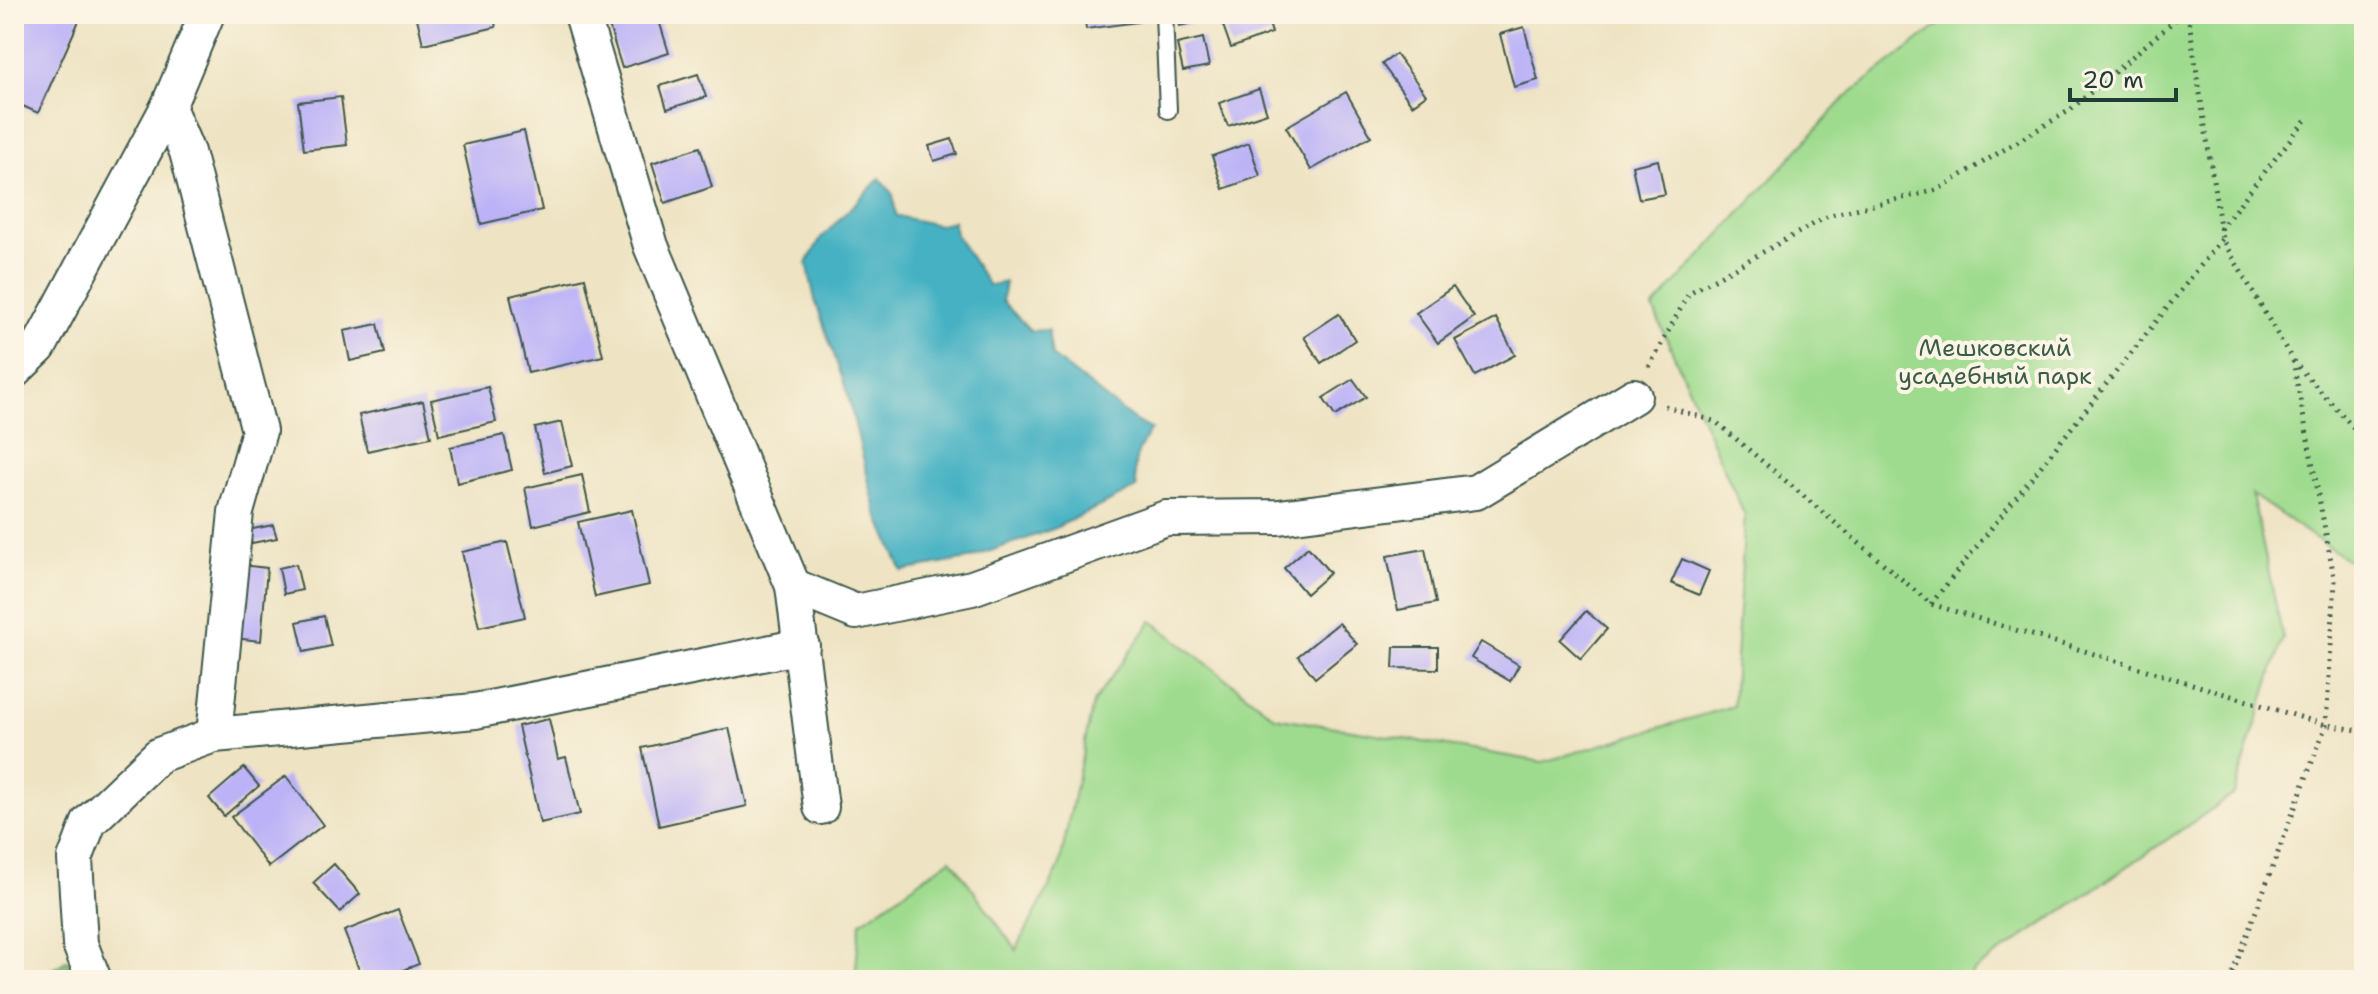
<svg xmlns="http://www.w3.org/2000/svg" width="2378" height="994" font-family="'Shantell Sans',sans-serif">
	<rect width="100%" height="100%" fill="#fcf5e5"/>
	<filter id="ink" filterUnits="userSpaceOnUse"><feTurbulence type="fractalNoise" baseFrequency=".0125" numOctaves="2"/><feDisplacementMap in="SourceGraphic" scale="16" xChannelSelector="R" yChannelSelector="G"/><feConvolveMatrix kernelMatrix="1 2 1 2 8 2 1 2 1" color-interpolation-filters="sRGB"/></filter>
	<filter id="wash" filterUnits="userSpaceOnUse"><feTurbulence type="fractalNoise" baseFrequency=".006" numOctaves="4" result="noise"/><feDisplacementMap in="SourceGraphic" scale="32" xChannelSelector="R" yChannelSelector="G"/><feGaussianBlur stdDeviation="1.8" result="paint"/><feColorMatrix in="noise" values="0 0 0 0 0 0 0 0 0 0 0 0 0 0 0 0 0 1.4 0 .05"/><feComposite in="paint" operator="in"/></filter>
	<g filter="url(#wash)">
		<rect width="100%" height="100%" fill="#eee3c3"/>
		<path fill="#9fdb8e" stroke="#5f8c61" stroke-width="2" d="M1953,14H2364V571L2252,495L2283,638L2234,794L1972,972L1968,980H855L860,923L951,859L1016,950L1059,868L1093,703L1152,621L1275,717L1543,762L1733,706L1745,516L1653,308L1847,96Z"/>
		<path fill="#7fbb79" stroke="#4f7c56" stroke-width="2" d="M67,960L79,980H38Z"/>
		<path fill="#44b1c2" stroke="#32777b" stroke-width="2" d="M880,178L893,195L896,216L939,225L953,221L956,235L989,286L1005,282L1002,301L1031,331L1048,330L1052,356L1135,421L1151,429C1137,452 1131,461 1137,488L1053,529L968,559L902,571L876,511L847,392L815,300L807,263L821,238Z"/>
		<g id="blocks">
			<g fill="#bcb2f7">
				<path d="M14,14H82L38,113L14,102Z"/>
				<path d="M296,14H333L334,15L298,23Z"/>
				<path d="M416,14H493L496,27L423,44Z"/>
				<path d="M645,14H657L669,53L622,68L609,26Z"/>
				<path d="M1084,14H1137L1138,22L1086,29Z"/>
				<path d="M1176,14H1196L1197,22L1179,26Z"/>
				<path d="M1219,14H1266L1272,33L1231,48Z"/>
				<path d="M1524,27L1538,80L1514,87L1500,34Z"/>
				<path d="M1203,38L1209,66L1183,71L1177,44Z"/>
				<path d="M1396,54L1426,95L1412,105L1382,64Z"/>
				<path d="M698,74L706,97L667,109L660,86Z"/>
				<path d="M1259,89L1267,113L1228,126L1219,103Z"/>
				<path d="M1346,92L1371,136L1311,170L1286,127Z"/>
				<path d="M341,97L347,145L304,150L298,102Z"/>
				<path d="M524,131L542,210L481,224L463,145Z"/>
				<path d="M952,139L957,154L934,161L929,146Z"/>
				<path d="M1249,143L1260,176L1223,189L1212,156Z"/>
				<path d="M700,147L712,187L665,203L652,163Z"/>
				<path d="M1658,160L1665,194L1639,199L1632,166Z"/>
				<path d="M585,278L603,356L528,373L510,296Z"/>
				<path d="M1453,287L1474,317L1438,343L1416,313Z"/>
				<path d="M1339,314L1355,340L1321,363L1304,337Z"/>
				<path d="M1496,318L1515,355L1475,376L1455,340Z"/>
				<path d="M378,324L385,353L350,361L344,331Z"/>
				<path d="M1353,379L1366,397L1335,416L1323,398Z"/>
				<path d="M488,387L496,422L439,435L431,400Z"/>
				<path d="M423,401L431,437L367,451L359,415Z"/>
				<path d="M562,422L572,466L545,473L535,428Z"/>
				<path d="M504,435L512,470L457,483L450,447Z"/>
				<path d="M582,475L590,512L533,526L525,488Z"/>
				<path d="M632,510L649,585L595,597L578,522Z"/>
				<path d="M273,525L277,538L252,543L248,530Z"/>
				<path d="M507,542L525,617L479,627L462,552Z"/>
				<path d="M1308,547L1330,573L1306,594L1284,568Z"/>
				<path d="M1425,549L1436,603L1398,610L1387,556Z"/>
				<path d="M1682,559L1709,571L1699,595L1671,583Z"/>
				<path d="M231,564L267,568L261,641L224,637Z"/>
				<path d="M296,564L302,590L284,594L279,568Z"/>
				<path d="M1586,611L1607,629L1581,659L1560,640Z"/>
				<path d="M324,616L331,646L304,652L297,622Z"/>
				<path d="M1339,623L1357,644L1315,678L1298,656Z"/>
				<path d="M1481,642L1519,665L1510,681L1471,658Z"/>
				<path d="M1394,647H1438V669L1393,668Z"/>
				<path d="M549,719L558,759L566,757L580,814L540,823L518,726Z"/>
				<path d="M729,728L747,806L659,826L642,748Z"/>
				<path d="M244,768L259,786L224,816L209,798Z"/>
				<path d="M286,776L323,825L269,867L231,817Z"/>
				<path d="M334,864L360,894L340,912L313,883Z"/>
				<path d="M398,910L419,964L377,980H363L344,931Z"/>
			</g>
		</g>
	</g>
	<g filter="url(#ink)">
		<use href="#blocks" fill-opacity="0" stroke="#3e5649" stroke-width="2"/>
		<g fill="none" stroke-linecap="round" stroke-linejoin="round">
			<g stroke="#3e5649" stroke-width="20">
				<path id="lane" d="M1164,14L1168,110"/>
			</g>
			<g stroke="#3e5649" stroke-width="38">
				<g id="street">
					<path d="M582,14L651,246L793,586L821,807"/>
					<path d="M168,107L187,152L259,431L236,512L214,735"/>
					<path d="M14,371L39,347L168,107L207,14"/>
					<path d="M793,586L856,612L972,588L1166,518L1279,517L1476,492L1634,396"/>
					<path d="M94,980L80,944L75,859L89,822L159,755L214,735L475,711L802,646"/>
				</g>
			</g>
			<g stroke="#3e5649" stroke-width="5" stroke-dasharray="2 6" stroke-linecap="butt">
				<path d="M2188,14L2222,239L2293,361L2335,582L2326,725L2230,980"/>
				<path d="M2220,229L2307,118"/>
				<path d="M2293,361L2364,439"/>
				<path d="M1649,367L1689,293L1830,215L1937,190L2070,110L2182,14"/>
				<path d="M1665,406L1716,422L1931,604L2326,725L2364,731"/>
				<path d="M1931,604L2222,239"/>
			</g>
			<use href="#lane" stroke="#fff" stroke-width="16"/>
			<use href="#street" stroke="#fff" stroke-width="34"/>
		</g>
	</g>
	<g text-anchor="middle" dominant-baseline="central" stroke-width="8" stroke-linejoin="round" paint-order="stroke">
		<g font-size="24" fill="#395d46" stroke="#fcf5e5">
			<text x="1995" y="348">Мешковский<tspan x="1995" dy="28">усадебный парк</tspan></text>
		</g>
	</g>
	<rect width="2378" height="994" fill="none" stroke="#fcf5e5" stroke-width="48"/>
	<path d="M2070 88v12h106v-12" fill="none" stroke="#1f3d34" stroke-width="4"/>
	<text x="2082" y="88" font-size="24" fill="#1f3d34" stroke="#fcf5e5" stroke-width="6" paint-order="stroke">20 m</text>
</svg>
